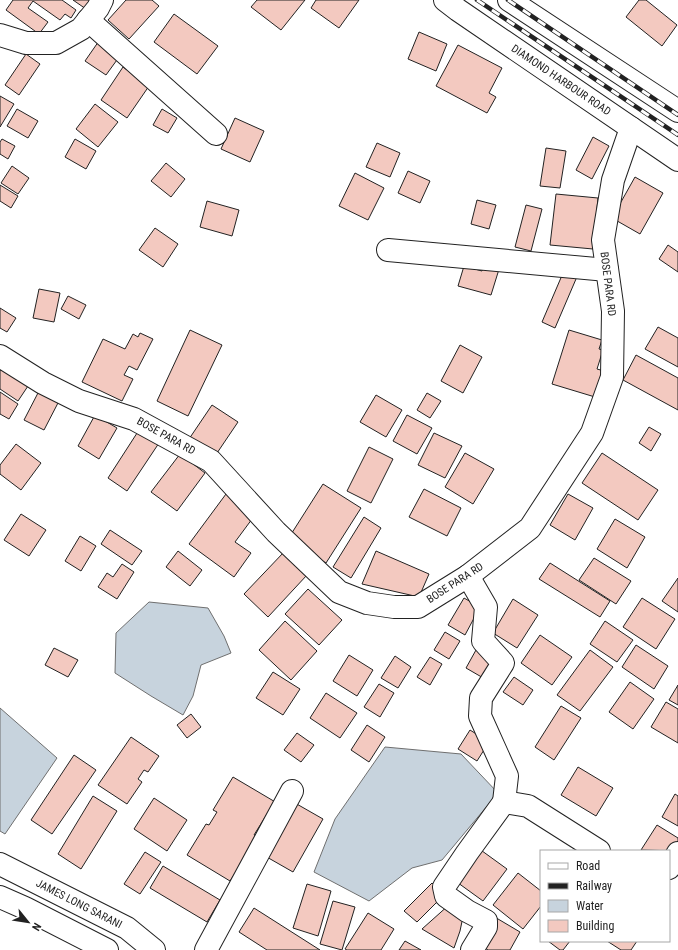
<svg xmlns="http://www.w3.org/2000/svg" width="678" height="950" font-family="'Roboto Condensed',sans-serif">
	<rect width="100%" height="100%" fill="#fff"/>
	<g fill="#c7d3dd" stroke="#6f6f6f">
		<path d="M149,602L208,608L224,636L231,653L201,665L193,696L183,715L151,696L115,673L116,633Z"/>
		<path d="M0,708L57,758L5,834L0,831Z"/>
		<path d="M385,747L461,754L498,793L442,860L412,868L369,901L314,872L335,819Z"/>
	</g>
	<g fill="#f3c9c0" stroke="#222">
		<path d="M13,0H62L76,10L71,18L65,14L60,20L33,1L28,8L48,22L39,34L6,10Z"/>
		<path d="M73,0H92L86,9Z"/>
		<path d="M126,0H152L159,6L129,39L108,20Z"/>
		<path d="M257,0H305L281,30L251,7Z"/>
		<path d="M316,0H359L339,28L311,8Z"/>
		<path d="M639,0H646L677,25L662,46L626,17Z"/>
		<path d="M174,14L218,46L197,74L154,42Z"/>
		<path d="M419,32L447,44L436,71L408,59Z"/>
		<path d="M101,38L122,53L106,75L85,61Z"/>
		<path d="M458,45L502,68L489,93L496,97L487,113L436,86Z"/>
		<path d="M26,54L40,64L19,95L5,85Z"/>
		<path d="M123,67L149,86L127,118L101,100Z"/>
		<path d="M0,96L14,104L0,127Z"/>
		<path d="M95,104L118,122L98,147L76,129Z"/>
		<path d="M17,109L38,121L28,138L7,126Z"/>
		<path d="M162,109L177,118L168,133L153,125Z"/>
		<path d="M235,118L264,131L250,162L221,149Z"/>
		<path d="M593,137L609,146L592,179L576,170Z"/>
		<path d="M2,139L15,146L8,159L0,154V142Z"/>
		<path d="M75,139L96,151L86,169L65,157Z"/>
		<path d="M377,143L400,153L390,177L366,167Z"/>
		<path d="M546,148L566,151L560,188L540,186Z"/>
		<path d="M166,163L185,179L171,197L151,181Z"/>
		<path d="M12,166L29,178L18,194L1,183Z"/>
		<path d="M408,171L430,181L420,203L398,193Z"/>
		<path d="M355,173L384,188L368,220L339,206Z"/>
		<path d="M635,177L663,193L640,234L612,218Z"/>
		<path d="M0,185L18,196L11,208L0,201Z"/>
		<path d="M556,194L598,198L593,249L550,245Z"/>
		<path d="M477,200L496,205L489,229L471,224Z"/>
		<path d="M207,201L239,210L232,236L200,227Z"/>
		<path d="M526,205L542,209L531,251L515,247Z"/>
		<path d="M155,228L178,244L163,267L139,250Z"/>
		<path d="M668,245L678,252V272L659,259Z"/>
		<path d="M485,262L500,266L491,295L458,286L464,266L482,271Z"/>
		<path d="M566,266L579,272L555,328L542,322Z"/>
		<path d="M39,289L60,293L54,322L33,318Z"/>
		<path d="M68,296L86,305L79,319L61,309Z"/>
		<path d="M0,308L16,318L7,332L0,328Z"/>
		<path d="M658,327L678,338V367L645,349Z"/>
		<path d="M190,330L222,345L188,416L157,401Z"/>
		<path d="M569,330L602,340L599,349L603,350L597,369L604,371L595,397L552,384Z"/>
		<path d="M140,333L153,339L137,370L129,366L124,375L133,379L122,401L82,382L103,339L125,349L133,334L138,337Z"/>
		<path d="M460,345L482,357L463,393L441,381Z"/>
		<path d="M636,355L678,378V410L623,380Z"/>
		<path d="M3,366L30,383L18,401L0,389V371Z"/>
		<path d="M39,391L59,401L44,430L24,420Z"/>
		<path d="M0,392L18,404L9,419L0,414Z"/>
		<path d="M427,393L441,401L430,418L417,410Z"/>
		<path d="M376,395L402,410L386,437L360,422Z"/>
		<path d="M212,405L238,422L215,456L189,439Z"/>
		<path d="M95,415L117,428L99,459L78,446Z"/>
		<path d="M407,415L432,428L417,454L393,441Z"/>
		<path d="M649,427L661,434L651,451L639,443Z"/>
		<path d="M139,430L159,443L127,491L108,478Z"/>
		<path d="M434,433L462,446L445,478L418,465Z"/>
		<path d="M16,444L41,463L21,490L0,474V465Z"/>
		<path d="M369,447L393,459L371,503L347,491Z"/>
		<path d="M465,453L494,469L473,504L445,487Z"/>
		<path d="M602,453L658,490L638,520L582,483Z"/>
		<path d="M180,454L205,473L177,511L151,492Z"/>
		<path d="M323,484L361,508L326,563L288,539Z"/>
		<path d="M424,489L461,508L447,536L409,517Z"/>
		<path d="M226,494L255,515L235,542L251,553L234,577L189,544Z"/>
		<path d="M568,494L593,508L575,540L550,525Z"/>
		<path d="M21,514L46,530L29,556L4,540Z"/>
		<path d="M364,517L381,528L351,578L333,567Z"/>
		<path d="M615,519L645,537L627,568L597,549Z"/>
		<path d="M110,530L142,551L132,565L101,544Z"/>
		<path d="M80,536L96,546L81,571L65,561Z"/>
		<path d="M178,551L202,570L190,586L166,567Z"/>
		<path d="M376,551L429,574L419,597L362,584Z"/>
		<path d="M284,552L307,575L268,617L244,594Z"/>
		<path d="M594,558L631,581L616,604L579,580Z"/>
		<path d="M550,563L610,601L600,617L539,579Z"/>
		<path d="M122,564L134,572L117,599L98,587L107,573L113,577Z"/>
		<path d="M678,578V612L662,601Z"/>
		<path d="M308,589L342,620L319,645L285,614Z"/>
		<path d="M464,598L480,607L465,635L448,625Z"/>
		<path d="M642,598L675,619L656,649L623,627Z"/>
		<path d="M513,599L538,615L517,648L493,633Z"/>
		<path d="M285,621L317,651L291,680L259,650Z"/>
		<path d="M605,621L633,640L617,662L590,644Z"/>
		<path d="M445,632L460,641L449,659L434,650Z"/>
		<path d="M540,635L572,657L552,685L521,663Z"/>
		<path d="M636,645L668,666L654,689L622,667Z"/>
		<path d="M54,648L78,660L68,677L45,665Z"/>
		<path d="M476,650L495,660L485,679L466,668Z"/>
		<path d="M590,650L613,667L580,711L557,695Z"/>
		<path d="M349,655L373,670L357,696L333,681Z"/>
		<path d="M395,656L411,667L398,688L381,678Z"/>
		<path d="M430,657L442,664L430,685L417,677Z"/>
		<path d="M273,672L300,689L283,715L256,698Z"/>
		<path d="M514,677L533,690L523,705L503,692Z"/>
		<path d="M630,682L654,699L633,729L609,712Z"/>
		<path d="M379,684L394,693L380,717L364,707Z"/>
		<path d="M678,685V705L669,700Z"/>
		<path d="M326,693L357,713L340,738L310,718Z"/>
		<path d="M666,702L678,709V743L651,727Z"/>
		<path d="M561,706L581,718L554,760L535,747Z"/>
		<path d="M191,714L201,727L187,738L177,725Z"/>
		<path d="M367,725L385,737L369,762L351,750Z"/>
		<path d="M470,730L489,742L477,761L458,749Z"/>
		<path d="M297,733L314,745L301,762L284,750Z"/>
		<path d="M131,737L159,756L148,772L144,770L138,779L142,782L127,804L98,785Z"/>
		<path d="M74,755L96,770L52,834L31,820Z"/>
		<path d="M578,767L613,788L596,816L561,795Z"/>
		<path d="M233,777L277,803L270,816L267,814L254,835L259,838L230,881L187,855L206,824L209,825L217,812L213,810Z"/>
		<path d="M675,794L678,796V826L662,817Z"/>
		<path d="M93,796L117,811L81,869L58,854Z"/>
		<path d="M154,798L187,820L167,851L134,829Z"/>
		<path d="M295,803L323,819L293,872L265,856Z"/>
		<path d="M657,825L678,838V851L641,850Z"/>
		<path d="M478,848L507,869L483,901L454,880Z"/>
		<path d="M145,852L161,862L140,894L124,884Z"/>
		<path d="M163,866L220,900L207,922L150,888Z"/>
		<path d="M518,873L541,891V906L523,929L493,905Z"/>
		<path d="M432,883L444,895L417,922L404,911Z"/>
		<path d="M307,884L331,891L318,936L293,928Z"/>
		<path d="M333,901L355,907L342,950L320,944Z"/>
		<path d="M450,904L464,912L460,931L454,948L422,929Z"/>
		<path d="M254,908L320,950H267L239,932Z"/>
		<path d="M368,913L394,929L381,950H347L345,949Z"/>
		<path d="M493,916L520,932L510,950H488L477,943Z"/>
		<path d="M405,941L421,950H399Z"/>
		<path d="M548,941H570L563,950H560Z"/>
		<path d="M607,941H637L631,950H621Z"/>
	</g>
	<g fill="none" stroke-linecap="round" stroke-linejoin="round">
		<g stroke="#222" stroke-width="24">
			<g id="minor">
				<path d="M88,20L216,134"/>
				<path d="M0,35L26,43H56L81,29L98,8L102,0"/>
				<path d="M388,250L607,270"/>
				<path d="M0,356L43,383L79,401L134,419L211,461L276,532L339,592L367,603L394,607H418L468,576L530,528L592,433L612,377L613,311L603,240L613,180L631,128"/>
				<path d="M468,576L486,607L483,641L503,663L481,698L480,716L507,776L504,802"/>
				<path d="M669,868L678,853"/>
				<path d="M206,950L292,791"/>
				<path d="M472,950L486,927V921L467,911L446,896L444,887L467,853L504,802L528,806L599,851"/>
			</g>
		</g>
		<g stroke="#222" stroke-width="24">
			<g id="major">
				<path d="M0,864L127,928L154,950"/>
				<path d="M0,897L25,908L107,950"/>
			</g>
		</g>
		<g stroke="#222" stroke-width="24">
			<g id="highway">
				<path d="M445,0L458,10L678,160"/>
				<path d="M509,0L678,111"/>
			</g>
		</g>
		<use href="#minor" stroke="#fff" stroke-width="22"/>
		<use href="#major" stroke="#fff" stroke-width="22"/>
		<use href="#highway" stroke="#fff" stroke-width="22"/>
		<g stroke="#222" stroke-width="4.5">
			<g id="rail">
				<path d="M477,0L678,135"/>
				<path d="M508,0L678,115"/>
			</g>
		</g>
		<use href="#rail" stroke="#fff" stroke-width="3" stroke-dasharray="9" stroke-linecap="butt"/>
	</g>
	<g text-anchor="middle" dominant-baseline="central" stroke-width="3" stroke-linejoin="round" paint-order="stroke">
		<g font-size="11" fill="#222" stroke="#fff">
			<text transform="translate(561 80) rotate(34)">DIAMOND HARBOUR ROAD</text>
			<text transform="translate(608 284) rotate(83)">BOSE PARA RD</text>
			<text transform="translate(166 436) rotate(29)">BOSE PARA RD</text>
			<text transform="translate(455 583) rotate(-33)">BOSE PARA RD</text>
			<text transform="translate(79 904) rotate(27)">JAMES LONG SARANI</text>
		</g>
	</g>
	<rect x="540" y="850" width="130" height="92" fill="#ffffff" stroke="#a7a7a7"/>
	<rect x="548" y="863" width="20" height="6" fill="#ffffff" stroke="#a7a7a7"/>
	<text x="576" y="870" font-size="12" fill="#222222">Road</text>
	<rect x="548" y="883" width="20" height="6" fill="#222222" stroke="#a7a7a7"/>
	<text x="576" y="890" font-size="12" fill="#222222">Railway</text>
	<rect x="548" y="900" width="20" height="12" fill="#c7d3dd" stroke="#a7a7a7"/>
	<text x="576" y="910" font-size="12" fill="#222222">Water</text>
	<rect x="548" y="920" width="20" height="12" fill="#f3c9c0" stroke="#a7a7a7"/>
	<text x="576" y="930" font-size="12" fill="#222222">Building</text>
	<g transform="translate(28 922) rotate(120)" stroke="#ffffff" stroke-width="3" paint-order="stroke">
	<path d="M0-3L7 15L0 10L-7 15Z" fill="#222222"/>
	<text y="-6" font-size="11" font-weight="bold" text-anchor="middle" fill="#222222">N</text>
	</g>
</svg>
